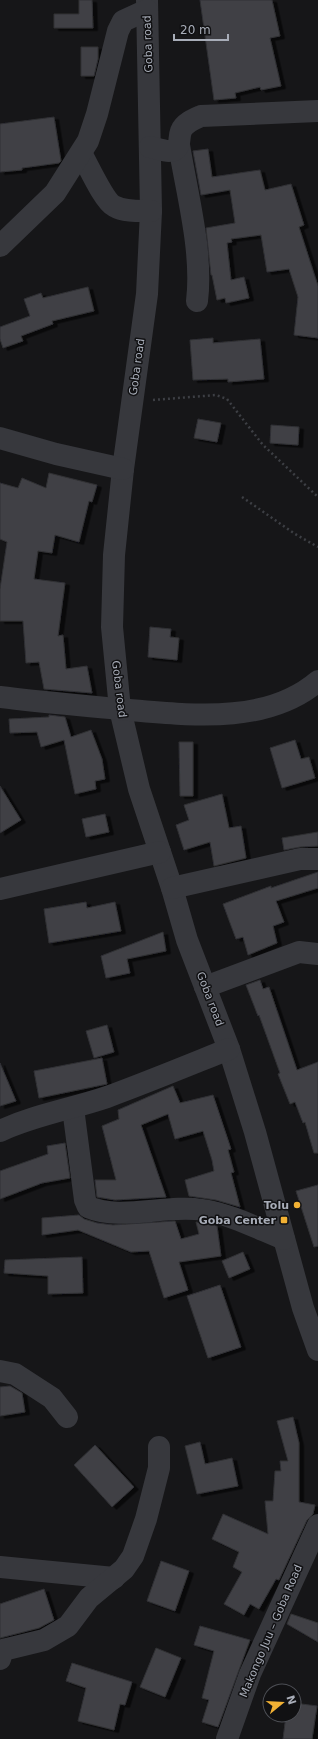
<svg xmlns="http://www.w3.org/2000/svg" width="318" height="1739" font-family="'DejaVu Sans',sans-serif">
	<defs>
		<filter id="shadow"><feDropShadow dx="4.5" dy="2.5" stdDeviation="0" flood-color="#0009"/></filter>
	</defs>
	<rect width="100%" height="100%" fill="#161618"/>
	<g fill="#404145" stroke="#303034" filter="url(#shadow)">
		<path d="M79,0H92L93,28H54V14H79Z"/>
		<path d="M200,0H272L280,36L270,38L281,86L261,90L260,87L235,93L236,98L214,100Z"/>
		<path d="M81,47H98V59L94,76H81Z"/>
		<path d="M54,117L61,161L59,163L22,168V170L0,172V124Z"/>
		<path d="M208,149L212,177L260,170L265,190L291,184L304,225L299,227L318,286V338L294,335L298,297L289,269L267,272L261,235L231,239L232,242L227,243L231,280L244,277L249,298L226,303L225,298L217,300L212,275H211L206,228L235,223L230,190L201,195L193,151Z"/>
		<path d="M88,287L94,311L52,321L53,324L21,336L23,341L3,348L0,339V327L30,316L24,299L41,293L43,298Z"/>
		<path d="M213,338V343L260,339L264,379L228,382V379L193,380L190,340Z"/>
		<path d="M198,419L221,423L217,442L194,438Z"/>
		<path d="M271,425L299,427L298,445L270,443Z"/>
		<path d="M49,473L97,485L92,502L89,501L79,542L55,535L52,553L38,551L34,579L65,583L58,636L63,635L66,669L87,666L92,693L44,689L39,662L26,663L23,621H0V589L7,542L0,539V483L18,488L22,478L46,488Z"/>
		<path d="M150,627L171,629L170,637L179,638L177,660L148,657Z"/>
		<path d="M49,715L65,717L71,737L91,730L102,759L105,779L95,781L96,789L75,794L64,740L41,747L37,732L10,733L9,719L49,717Z"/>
		<path d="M295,740L301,759L309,757L315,778L282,788L270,748Z"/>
		<path d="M179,742H193V796H180Z"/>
		<path d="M0,786L21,820L0,833Z"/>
		<path d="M222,794L229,828L241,826L246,858L214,866L210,842L184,850L176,825L189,820L184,805Z"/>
		<path d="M105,814L109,832L86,837L82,819Z"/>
		<path d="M318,832V846L300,847L284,850L282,838Z"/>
		<path d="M318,872V888L276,901L284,922L273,926L277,943L248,955L243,937L236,939L223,904L271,886V888Z"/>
		<path d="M86,902L87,908L115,902L121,931L49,943L44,909Z"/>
		<path d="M163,932L166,951L127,959L130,973L106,978L101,956Z"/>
		<path d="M260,980L263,989L269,987L297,1070L318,1062V1153H314L305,1122L303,1123L295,1102L290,1104L278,1074L280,1073L259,1015L258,1016L246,985Z"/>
		<path d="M107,1025L114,1052L94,1058L86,1031Z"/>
		<path d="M102,1058L107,1084L39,1098L34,1071Z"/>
		<path d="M0,1063L16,1101L0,1106Z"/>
		<path d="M173,1086L180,1103L213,1095L231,1149L228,1150L234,1172L231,1173L240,1207L216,1200L189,1196L185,1180L214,1171L212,1160L203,1131L175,1139L168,1114L141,1125L166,1197L115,1200L97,1197L95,1180H116L102,1126L119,1119L118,1110Z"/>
		<path d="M65,1143L70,1178L42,1183L0,1199V1171L48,1154L47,1146Z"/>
		<path d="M318,1185V1246L314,1247L296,1191Z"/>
		<path d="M79,1215L84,1219L97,1223L113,1225L175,1221L181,1239L199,1234L196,1222L217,1226L221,1256L179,1262L188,1290L164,1298L149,1251L131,1252L78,1230L42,1235V1218Z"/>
		<path d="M243,1252L250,1269L229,1278L222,1261Z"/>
		<path d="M82,1257L83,1293L48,1294V1276L4,1273L5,1260Z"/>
		<path d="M220,1285L241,1347L208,1358L187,1296Z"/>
		<path d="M10,1386L22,1393L25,1412L0,1416V1387Z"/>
		<path d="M293,1417L299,1443V1502L315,1505L313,1514L307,1520L279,1580L276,1579L259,1609L250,1604L244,1615L224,1604L242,1572L233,1567L239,1552L212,1539L223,1514L268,1534L265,1501H273L275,1471H281L280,1461H288L277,1421Z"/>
		<path d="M200,1442L205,1464L232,1458L238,1486L197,1494L185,1446Z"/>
		<path d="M95,1445L134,1487L112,1507L74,1465Z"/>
		<path d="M161,1561L189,1571L175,1611L147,1601Z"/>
		<path d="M44,1589L54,1620L39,1628L0,1638V1604Z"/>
		<path d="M291,1614L318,1623V1642L287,1624Z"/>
		<path d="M200,1626L250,1640L218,1727L202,1722L209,1700L202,1698L214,1651L194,1645Z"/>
		<path d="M156,1648L181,1658L165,1697L140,1687Z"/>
		<path d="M72,1663L132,1682L125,1705L120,1704L114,1730L78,1721L86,1688L66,1681Z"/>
		<path d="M294,1703L317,1706L312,1739H283L286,1715H294Z"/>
	</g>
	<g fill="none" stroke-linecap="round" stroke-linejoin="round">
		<g stroke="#3d3f44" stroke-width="2.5" stroke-dasharray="2 3" stroke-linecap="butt">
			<path d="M153,400L216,395L227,399L263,445L318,497"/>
			<path d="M242,497L295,534L318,547"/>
		</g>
		<g stroke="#37383d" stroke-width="22">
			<path d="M147,0L151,211L147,294L123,469L114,555L112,627L120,709L139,789L172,888L187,940L229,1049L255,1132L303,1308L318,1350"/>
			<path d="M179,145C187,194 203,252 197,301"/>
			<path d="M150,147C156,148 163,151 169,151C182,151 178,139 181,131C184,123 194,119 201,116L318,111"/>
			<path d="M81,153C88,165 104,201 114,206C124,212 140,211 151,211"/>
			<path d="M0,246L55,193L88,141L97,114L118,31L123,21L147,10"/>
			<path d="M0,438L56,454L123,469"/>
			<path d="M0,697C39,702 79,705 118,709C183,714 264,727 318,681"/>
			<path d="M172,888L300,859H318"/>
			<path d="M0,889L160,852"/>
			<path d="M205,987L299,952L318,954"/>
			<path d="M73,1108L85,1200L88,1207C121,1221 166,1204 203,1210C230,1214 259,1229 284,1239"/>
			<path d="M0,1131C34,1115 72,1109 107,1097C148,1082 189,1065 229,1049"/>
			<path d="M0,1371L15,1374L52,1398L67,1417"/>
			<path d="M0,1567L114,1578"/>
			<path d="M0,1659L3,1650L44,1640L68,1626L89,1598L124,1569L133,1556L146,1519L159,1468V1447"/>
			<path d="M227,1739L250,1674L318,1525"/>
		</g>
	</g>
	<g fill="#f2b134" stroke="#111113" stroke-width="1.5">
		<circle cx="297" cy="1205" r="4"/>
		<rect x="280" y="1216" width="8" height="8" rx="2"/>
	</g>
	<g text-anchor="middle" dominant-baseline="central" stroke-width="3" stroke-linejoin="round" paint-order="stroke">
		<g font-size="11" fill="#a8adb8" stroke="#111113">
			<text transform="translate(148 44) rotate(-92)">Goba road</text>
			<text transform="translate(137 367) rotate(-82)">Goba road</text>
			<text transform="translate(119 689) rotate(83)">Goba road</text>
			<text transform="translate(210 999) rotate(69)">Goba road</text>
			<text transform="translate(271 1631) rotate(-67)">Makongo Juu – Goba Road</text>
		</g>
		<g font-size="11" font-weight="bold" fill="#a8adb8" stroke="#111113" text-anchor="end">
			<text x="289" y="1205">Tolu</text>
			<text x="276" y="1220">Goba Center</text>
		</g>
	</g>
	<g transform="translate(282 1703) rotate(72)"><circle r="19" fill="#111113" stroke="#4d4f55"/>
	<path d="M0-3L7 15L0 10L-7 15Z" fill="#f2b134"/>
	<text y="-6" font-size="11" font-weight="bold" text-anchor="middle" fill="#a8adb8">N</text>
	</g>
	<path d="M174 34v6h54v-6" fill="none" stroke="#a8adb8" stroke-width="2"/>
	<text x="180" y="34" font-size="12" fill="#a8adb8" stroke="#111113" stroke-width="3" paint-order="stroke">20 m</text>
</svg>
